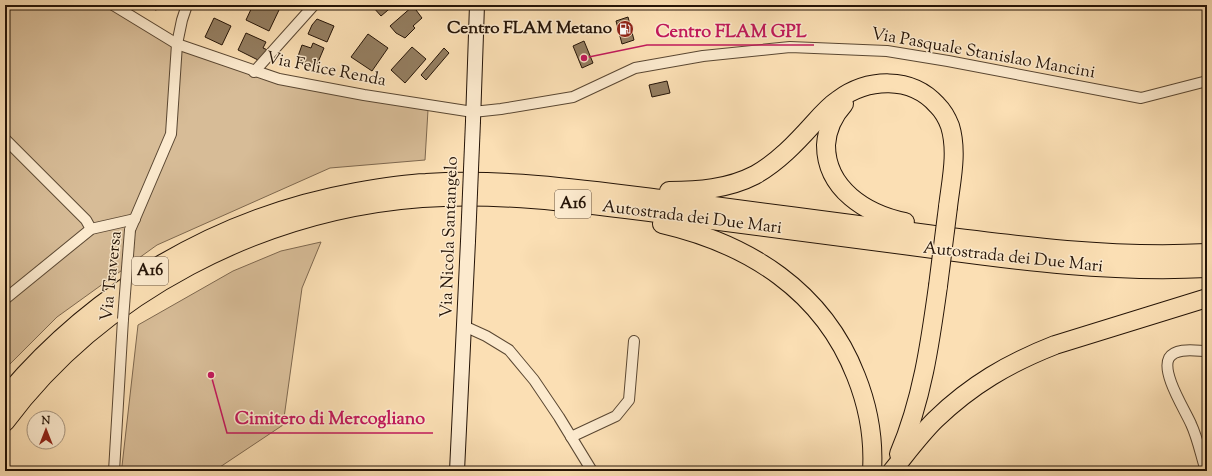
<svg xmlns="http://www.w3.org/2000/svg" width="1212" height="476" font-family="'Sorts Mill Goudy',serif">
	<rect width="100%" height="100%" fill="#fbdfb4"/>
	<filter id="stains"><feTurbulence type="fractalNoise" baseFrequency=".005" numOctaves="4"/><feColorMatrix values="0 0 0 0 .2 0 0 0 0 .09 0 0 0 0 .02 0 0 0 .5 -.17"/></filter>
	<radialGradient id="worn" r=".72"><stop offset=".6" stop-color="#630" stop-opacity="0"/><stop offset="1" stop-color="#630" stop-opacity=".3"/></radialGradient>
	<g fill="#d7bc97" stroke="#7e684f">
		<path d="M5,5H106L170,44L269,81L428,110L425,160L330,168L157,245L57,317L5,369Z"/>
		<path d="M321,242L302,288L283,425L214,471H126L122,466L138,325L233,271L281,251Z"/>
	</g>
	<g fill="#947e61" stroke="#251407">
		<path d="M154,5H167L168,7L155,10Z"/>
		<path d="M253,5H268L279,10L269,31L246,20Z"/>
		<path d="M367,5H394L381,16L373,7L370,9Z"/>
		<path d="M413,6L422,18L413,26L415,28L405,38L396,33L390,26Z"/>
		<path d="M628,17L634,40L622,44L616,21Z"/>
		<path d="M214,18L231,26L222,45L205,37Z"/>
		<path d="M317,19L334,26L327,42L308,34L312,25Z"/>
		<path d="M246,33L266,42L263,48L270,51L260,61L238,50Z"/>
		<path d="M368,34L388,48L372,71L351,57Z"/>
		<path d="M584,41L593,63L582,68L573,46Z"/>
		<path d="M313,43L324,48L316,67L297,59L302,45L311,48Z"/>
		<path d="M412,47L426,59L405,83L391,70Z"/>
		<path d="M444,48L449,53L426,80L421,75Z"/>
		<path d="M667,81L670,93L652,97L649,85Z"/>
	</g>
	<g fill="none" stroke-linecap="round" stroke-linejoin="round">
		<g stroke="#5a4732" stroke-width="12">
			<g id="minor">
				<path d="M113,5L177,44L279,79L364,95L473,112L501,109L573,97L635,68L703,56L790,47L887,51L948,61L1141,98L1207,81"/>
				<path d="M254,72L314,5"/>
				<path d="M5,139L86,220L91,229"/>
				<path d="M130,230L171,134L177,44L182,20L187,5"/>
				<path d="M5,299L91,229L135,219"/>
				<path d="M464,326L486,336L509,350L534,380L559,417L592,471"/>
				<path d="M571,437L616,416L629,400L634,341"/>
				<path d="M114,471L123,319"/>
				<path d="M1206,471C1201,456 1198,439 1191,424C1185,410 1161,373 1169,358C1176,347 1196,351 1207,351"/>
			</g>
		</g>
		<g stroke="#251407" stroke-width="16">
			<g id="secondary">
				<path d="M473,121L477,5"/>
				<path d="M457,471L468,241"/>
			</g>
		</g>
		<g stroke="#251407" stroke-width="20">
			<g id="motorway">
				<path d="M844,104C834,115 827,129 826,145C826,189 866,214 905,222"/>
				<path d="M669,191C698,191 728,189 755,175C778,162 796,143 814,123C821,115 829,106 838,100C868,78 911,76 937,105C943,111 947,118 950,126C958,152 951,181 948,207"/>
				<path d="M662,224C749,244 823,291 856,376C868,406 874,439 872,471"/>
				<path d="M5,397C95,290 218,217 356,192C379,188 402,184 426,183C504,178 583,189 661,199C750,211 838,222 927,234C1020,246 1113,258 1207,253"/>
				<path d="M5,422C102,292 261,210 422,198C502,192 586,204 665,214C752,226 839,237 926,248C1019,261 1113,273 1207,268"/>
				<path d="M899,454C922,400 930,344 938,286"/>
				<path d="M892,471C906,454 919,436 935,420C971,385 1009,363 1055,345L1207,298"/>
			</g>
		</g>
		<use href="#minor" stroke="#fceace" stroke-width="10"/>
		<use href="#secondary" stroke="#fceace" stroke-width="14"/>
		<use href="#motorway" stroke="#fbdfb4" stroke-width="18"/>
		<g stroke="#5a4732" stroke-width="12" stroke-linecap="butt">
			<path id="minor-bridge" d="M123,319L130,230"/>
		</g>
		<g stroke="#251407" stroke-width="16" stroke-linecap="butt">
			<path id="secondary-bridge" d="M468,241L473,121"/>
		</g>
		<g stroke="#251407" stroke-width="20" stroke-linecap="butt">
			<path id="motorway-bridge" d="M938,286L948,207"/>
		</g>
		<use href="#minor-bridge" stroke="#fceace" stroke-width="10"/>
		<use href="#secondary-bridge" stroke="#fceace" stroke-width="14"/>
		<use href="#motorway-bridge" stroke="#fbdfb4" stroke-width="18"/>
	</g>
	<defs>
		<g id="fuel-disc" transform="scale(0.9)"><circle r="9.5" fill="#8f2418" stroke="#fceace"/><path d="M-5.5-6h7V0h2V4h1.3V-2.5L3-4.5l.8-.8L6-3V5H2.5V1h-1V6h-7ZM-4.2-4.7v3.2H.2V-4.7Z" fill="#fff"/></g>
	</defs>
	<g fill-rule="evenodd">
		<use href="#fuel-disc" x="625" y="29"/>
	</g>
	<g text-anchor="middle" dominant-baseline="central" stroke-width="3" stroke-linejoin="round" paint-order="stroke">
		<g fill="#fceace" stroke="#665443" stroke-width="1">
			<rect x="555" y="190" width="36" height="28" rx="3"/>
			<rect x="132" y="257" width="36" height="28" rx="3"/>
		</g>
		<g font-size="16" font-weight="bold" fill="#251407">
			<text x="573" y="204">A16</text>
			<text x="150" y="271">A16</text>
		</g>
		<g font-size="17" font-weight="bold" fill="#251407" stroke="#fceace" text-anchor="end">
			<text x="612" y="29">Centro FLAM Metano</text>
		</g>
		<g font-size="17" fill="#251407" stroke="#fceace">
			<text transform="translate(983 54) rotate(10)">Via Pasquale Stanislao Mancini</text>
			<text transform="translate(326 70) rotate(11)">Via Felice Renda</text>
			<text transform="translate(692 218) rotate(7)">Autostrada dei Due Mari</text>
			<text transform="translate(450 237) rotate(-88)">Via Nicola Santangelo</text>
			<text transform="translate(1013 258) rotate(6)">Autostrada dei Due Mari</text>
			<text transform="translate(112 276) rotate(-84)">Via Traversa</text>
		</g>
	</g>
	<path fill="none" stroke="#c2185b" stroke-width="1.5" d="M584 58L647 45H814M211 375L227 433H433"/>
	<g fill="#c2185b" stroke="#fceace" stroke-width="1.5">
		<circle cx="584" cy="58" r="4"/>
		<circle cx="211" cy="375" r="4"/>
	</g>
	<g font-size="18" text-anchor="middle" font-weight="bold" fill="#c2185b" stroke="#fceace" stroke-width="3" stroke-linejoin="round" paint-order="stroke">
		<text x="731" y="37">Centro FLAM GPL</text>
		<text x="330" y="424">Cimitero di Mercogliano</text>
	</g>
	<rect width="1212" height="476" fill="none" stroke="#fbdfb4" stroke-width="20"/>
	<rect x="6" y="6" width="1200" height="464" fill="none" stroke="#251407" stroke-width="2"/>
	<rect x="10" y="10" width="1192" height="456" fill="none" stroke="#251407"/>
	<g transform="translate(46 430)"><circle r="19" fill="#fceace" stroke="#a6947e"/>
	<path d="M0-3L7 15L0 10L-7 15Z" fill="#8f2418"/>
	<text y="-6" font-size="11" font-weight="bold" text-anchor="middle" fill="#251407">N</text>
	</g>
	<rect width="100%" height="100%" filter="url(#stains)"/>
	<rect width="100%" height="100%" fill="url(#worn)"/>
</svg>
